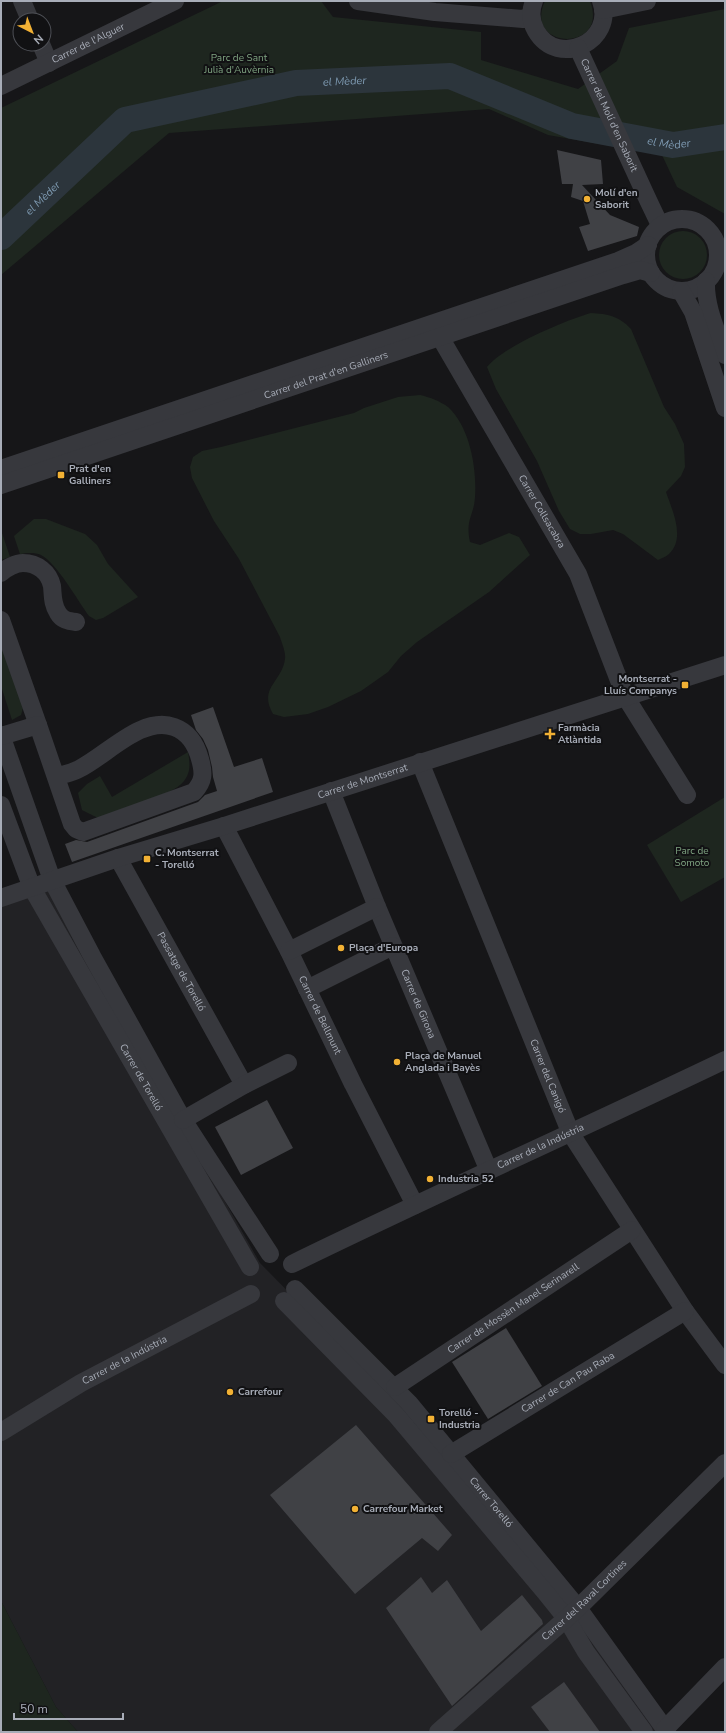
<svg xmlns="http://www.w3.org/2000/svg" width="726" height="1733" font-family="'Nunito Sans',sans-serif">
	<rect width="100%" height="100%" fill="#161618"/>
	<path fill="#222225" d="M44,883L260,1263L389,1394L568,1607L658,1732H78L56,1707L1,1601V898Z"/>
	<g fill="#1e261f">
		<path d="M223,1H321L333,17L481,32V60L578,89L617,61L629,28L725,9V214L677,187L662,155L548,135L489,109L169,133L1,275V108Z"/>
		<path d="M545,1H590C610,53 522,50 545,1Z"/>
		<circle cx="683" cy="255" r="24"/>
		<path d="M591,313C608,314 619,316 631,329L664,407L675,424L684,444L685,467L681,476L666,492C672,510 686,538 669,554C666,557 661,558 658,560L623,534L613,530L591,534H580L570,529L559,511L537,461L496,389L487,367C502,347 566,320 591,313Z"/>
		<path d="M420,395C429,397 440,401 448,407C470,427 477,469 475,497C474,516 465,519 470,542L480,545L509,533L519,537L530,555L489,592L417,642L401,656L388,672L361,691L328,707L308,714L284,717L273,714C258,688 282,682 285,659C286,652 282,644 280,637L239,559L214,521L192,478L190,467L193,457L202,451L221,447L354,413L364,408L398,397Z"/>
		<path d="M34,519H46L85,534L97,545L108,564L138,597L103,618L96,620L89,616C78,601 56,562 41,555C35,552 26,553 20,554L14,536Z"/>
		<path d="M1,530L10,557L1,560Z"/>
		<path d="M1,639L23,708L21,715L12,720L1,686Z"/>
		<path d="M188,752C190,763 191,772 184,781C170,798 119,810 98,818L82,810L78,793L87,784L100,776L112,797Z"/>
		<path d="M725,797V877L681,902L647,845Z"/>
		<path d="M1,1601L56,1707L78,1732H1Z"/>
	</g>
	<g fill="none" stroke-linecap="round" stroke-linejoin="round">
		<path stroke="#2c353c" stroke-width="26" id="s1" d="M1,237L125,120L296,83L450,76L572,126L673,145L725,137"/>
	</g>
	<g fill="#404145">
		<path d="M557,150L601,160L603,184L582,185L610,215L639,227L637,236L588,251L579,227L590,224L583,201L571,197L573,184H562Z"/>
		<path d="M213,707L234,767L262,758L273,792L72,862L65,844L76,840L87,842L198,802L205,795L217,791L213,777L212,767L208,750L203,739L196,730L191,715Z"/>
		<path d="M267,1100L293,1148L241,1175L215,1127Z"/>
		<path d="M506,1328L542,1386L488,1419L452,1362Z"/>
		<path d="M356,1425L452,1535L438,1551L422,1538L355,1594L270,1495Z"/>
		<path d="M421,1577L432,1593L447,1580L481,1631L522,1595L542,1620L543,1624L452,1706L386,1608Z"/>
		<path d="M564,1682L600,1732H550L531,1707Z"/>
	</g>
	<g fill="none" stroke-linecap="round" stroke-linejoin="round">
		<g stroke="#37383d" stroke-width="18">
			<path d="M22,1L30,20"/>
			<path d="M358,1L435,12L523,19L531,16"/>
			<path d="M534,1C530,11 531,22 536,31C558,69 616,41 601,1"/>
			<path d="M603,10L647,1"/>
			<path d="M41,44L49,63"/>
			<path id="s2" d="M578,48L648,200L658,221L662,225"/>
			<path id="s3" d="M1,86L175,1"/>
			<circle cx="682" cy="255" r="36"/>
			<path d="M706,281C705,307 717,331 725,355"/>
			<path d="M681,291L693,312L725,408"/>
			<path id="s4" d="M440,337L578,574L625,696L687,795"/>
			<path d="M1,469L618,261L636,253L648,245"/>
			<path id="s5" d="M1,485L623,275L640,270L651,273"/>
			<path d="M1,573C6,568 16,563 23,563C37,563 49,572 52,586C53,595 52,604 58,613C62,620 68,621 76,622"/>
			<path d="M1,620L38,725"/>
			<path d="M1,735L52,880L92,956L183,1120L270,1254"/>
			<path d="M1,736L38,725L72,824L76,829L83,832L194,792C204,781 204,773 200,759C196,744 188,732 174,727C142,715 106,756 79,769C72,773 64,774 56,777"/>
			<path id="s6" d="M420,762L571,1134L685,1311L725,1365"/>
			<path id="s7" d="M331,791L377,907L489,1171"/>
			<path id="s8" d="M1,805L32,888L250,1267"/>
			<path id="s9" d="M224,826L289,951L353,1084L415,1205"/>
			<path id="s10" d="M118,858L244,1085"/>
			<path id="s11" d="M1,898L118,858L224,826L725,665"/>
			<path d="M289,951L377,907"/>
			<path d="M307,989L393,946"/>
			<path d="M183,1120L244,1085L288,1063"/>
			<path id="s12" d="M292,1264C435,1194 581,1129 725,1060"/>
			<path id="s13" d="M295,1289L409,1403L578,1608L667,1732"/>
			<path d="M284,1301L396,1415L545,1592L566,1618L586,1652L644,1732"/>
			<path id="s14" d="M395,1387L632,1230"/>
			<path id="s15" d="M1,1432L81,1383L251,1294"/>
			<path id="s16" d="M451,1454L685,1311"/>
			<path d="M665,1729L725,1667"/>
			<path id="s17" d="M438,1732L578,1608L725,1463"/>
		</g>
	</g>
	<g fill="#f2b134" stroke="#111113" stroke-width="1.5">
		<circle cx="587" cy="199" r="4"/>
		<rect x="57" y="471" width="8" height="8" rx="2"/>
		<rect x="681" y="681" width="8" height="8" rx="2"/>
		<path d="M548 728h4v4h4v4h-4v4h-4v-4h-4v-4h4z"/>
		<rect x="143" y="855" width="8" height="8" rx="2"/>
		<circle cx="341" cy="948" r="4"/>
		<circle cx="397" cy="1062" r="4"/>
		<circle cx="430" cy="1179" r="4"/>
		<circle cx="230" cy="1392" r="4"/>
		<rect x="427" y="1415" width="8" height="8" rx="2"/>
		<circle cx="355" cy="1509" r="4"/>
	</g>
	<g text-anchor="middle" dominant-baseline="central" stroke-width="4" stroke-linejoin="round" paint-order="stroke">
		<g font-size="10" fill="#a8adb8" stroke="#111113">
			<text stroke="none"><textPath href="#s3" startOffset="97">Carrer de l'Alguer</textPath></text>
			<text stroke="none"><textPath href="#s2" startOffset="74">Carrer del Molí d'en Saborit</textPath></text>
			<text stroke="none"><textPath href="#s5" startOffset="343">Carrer del Prat d'en Galliners</textPath></text>
			<text stroke="none"><textPath href="#s4" startOffset="202">Carrer Collsacabra</textPath></text>
			<text stroke="none"><textPath href="#s11" startOffset="380">Carrer de Montserrat</textPath></text>
			<text stroke="none"><textPath href="#s10" startOffset="130">Passatge de Torelló</textPath></text>
			<text stroke="none"><textPath href="#s7" startOffset="230">Carrer de Girona</textPath></text>
			<text stroke="none"><textPath href="#s9" startOffset="212">Carrer de Bellmunt</textPath></text>
			<text stroke="none"><textPath href="#s6" startOffset="339">Carrer del Canigó</textPath></text>
			<text stroke="none"><textPath href="#s8" startOffset="307">Carrer de Torelló</textPath></text>
			<text stroke="none"><textPath href="#s12" startOffset="275">Carrer de la Indústria</textPath></text>
			<text stroke="none"><textPath href="#s14" startOffset="142">Carrer de Mossèn Manel Serinarell</textPath></text>
			<text stroke="none"><textPath href="#s15" startOffset="143">Carrer de la Indústria</textPath></text>
			<text stroke="none"><textPath href="#s16" startOffset="137">Carrer de Can Pau Raba</textPath></text>
			<text stroke="none"><textPath href="#s13" startOffset="290">Carrer Torelló</textPath></text>
			<text stroke="none"><textPath href="#s17" startOffset="197">Carrer del Raval Cortines</textPath></text>
		</g>
		<g font-size="10" fill="#7fa381" stroke="#111113">
			<text x="239" y="58">Parc de Sant<tspan x="239" dy="12">Julià d'Auvèrnia</tspan></text>
			<text x="692" y="851">Parc de<tspan x="692" dy="12">Somoto</tspan></text>
		</g>
		<g font-size="10" font-weight="bold" fill="#a8adb8" stroke="#111113" text-anchor="start">
			<text x="595" y="193">Molí d'en<tspan x="595" dy="12">Saborit</tspan></text>
			<text x="69" y="469">Prat d'en<tspan x="69" dy="12">Galliners</tspan></text>
			<text x="677" y="679" text-anchor="end">Montserrat -<tspan x="677" dy="12">Lluís Companys</tspan></text>
			<text x="558" y="728">Farmàcia<tspan x="558" dy="12">Atlàntida</tspan></text>
			<text x="155" y="853">C. Montserrat<tspan x="155" dy="12">- Torelló</tspan></text>
			<text x="349" y="948">Plaça d'Europa</text>
			<text x="405" y="1056">Plaça de Manuel<tspan x="405" dy="12">Anglada i Bayès</tspan></text>
			<text x="438" y="1179">Industria 52</text>
			<text x="238" y="1392">Carrefour</text>
			<text x="439" y="1413">Torelló -<tspan x="439" dy="12">Industria</tspan></text>
			<text x="363" y="1509">Carrefour Market</text>
		</g>
		<g font-size="11" font-style="italic" fill="#7f9bb3" stroke="#111113">
			<text stroke="none"><textPath href="#s1" startOffset="394">el Mèder</textPath></text>
			<text stroke="none"><textPath href="#s1" startOffset="730">el Mèder</textPath></text>
			<text stroke="none"><textPath href="#s1" startOffset="57">el Mèder</textPath></text>
		</g>
	</g>
	<rect width="726" height="1733" fill="none" stroke="#a8adb8" stroke-width="4"/>
	<g transform="translate(32 32) rotate(138)"><circle r="19" fill="#111113" stroke="#4d4f55"/>
	<path d="M0-3L7 15L0 10L-7 15Z" fill="#f2b134"/>
	<text y="-6" font-size="11" font-weight="bold" text-anchor="middle" fill="#a8adb8">N</text>
	</g>
	<path d="M14 1713v6h109v-6" fill="none" stroke="#a8adb8" stroke-width="2"/>
	<text x="20" y="1713" font-size="12" fill="#a8adb8" stroke="#111113" stroke-width="3" paint-order="stroke">50 m</text>
</svg>
